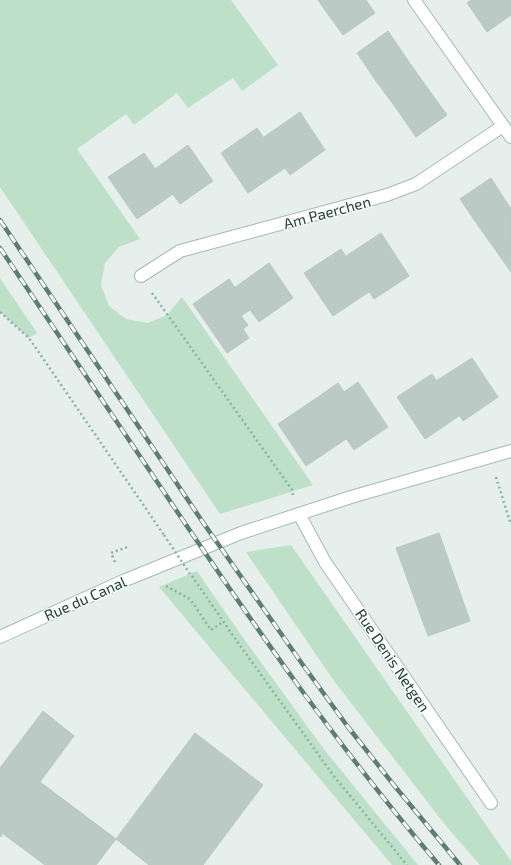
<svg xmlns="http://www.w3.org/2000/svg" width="511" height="865" font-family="'Exo 2',sans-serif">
	<rect width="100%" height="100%" fill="#e6efeb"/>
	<g fill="#bfe0c8">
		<path d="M0,0H231L278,65L242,91L233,78L188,108L177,93L134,125L126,114L77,149L140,239L119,247L105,263L101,285L109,306L126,319L148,323L167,315L182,297L313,485L220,514L0,187Z"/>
		<path d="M0,278L37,333L29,338L0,312Z"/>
		<path d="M291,545L511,861V865H480L446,826L334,681L246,552Z"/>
		<path d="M197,571L239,632L323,748L418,865H392L159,587Z"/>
	</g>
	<g fill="#bbcac4" stroke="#b8c9c2">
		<path d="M318,0H330L322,6Z"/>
		<path d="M330,0H366L375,13L343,35L322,6Z"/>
		<path d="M471,0H511V15L487,32L467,3Z"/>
		<path d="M388,31L407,59L376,81L357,53Z"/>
		<path d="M407,59L426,86L396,108L376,81Z"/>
		<path d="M426,86L447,115L416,137L396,108Z"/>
		<path d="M300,112L325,150L290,175L264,137Z"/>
		<path d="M257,128L285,168L248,193L221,153Z"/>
		<path d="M188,145L213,181L180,204L155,169Z"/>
		<path d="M144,153L173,194L137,219L108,177Z"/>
		<path d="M491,178L509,206L479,227L460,199Z"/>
		<path d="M509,206L511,208V246L499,255L479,227Z"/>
		<path d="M381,233L409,276L374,299L346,256Z"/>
		<path d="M511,246V272L499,255Z"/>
		<path d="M341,249L369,292L333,316L304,273Z"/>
		<path d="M269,263L293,298L259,322L234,288Z"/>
		<path d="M229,279L250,310L241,316L248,325L243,329L249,338L227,353L193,304Z"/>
		<path d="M472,358L498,397L463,421L436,381Z"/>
		<path d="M432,374L459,416L425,439L397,397Z"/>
		<path d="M358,382L388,427L354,450L318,397L338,383L344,392Z"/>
		<path d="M318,397L346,439L306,466L278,424Z"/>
		<path d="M439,533L470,621L428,636L396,548Z"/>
		<path d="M43,711L74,736L2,833L1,837L0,836V768Z"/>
		<path d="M195,733L263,785L203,865H149L116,839Z"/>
		<path d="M40,782L116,839L96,865H45L2,833Z"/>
	</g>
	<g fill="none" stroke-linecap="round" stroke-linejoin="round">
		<g stroke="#a8b8b2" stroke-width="14">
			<g id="street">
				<path d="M414,0L511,137"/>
				<path d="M141,276L180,251L387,195L416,184L503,126"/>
				<path d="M299,514L325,562L491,803"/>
			</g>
		</g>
		<g stroke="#a4bbb3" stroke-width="14">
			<path id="secondary" d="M0,637L123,581L241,533L351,497L511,451"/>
		</g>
		<g stroke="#86b3a5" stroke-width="2.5" stroke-dasharray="2 3" stroke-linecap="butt">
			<path d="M152,293L278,470L292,490L293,495"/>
			<path d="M0,312L29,338L164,535"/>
			<path d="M496,477L511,525"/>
			<path d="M115,562L111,553L130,546"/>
			<path d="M192,576L234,637L333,775L407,865"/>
			<path d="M166,586L190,599L211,630L223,622"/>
		</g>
		<use href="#street" stroke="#fff" stroke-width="12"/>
		<use href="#secondary" stroke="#fff" stroke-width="12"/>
		<g stroke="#5f7d75" stroke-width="4.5">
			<g id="rail">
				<path d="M0,220L202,521L303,665L348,727L393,784L460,865"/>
				<path d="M0,248C58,334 116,421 174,507C257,630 342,752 439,865"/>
			</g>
		</g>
		<use href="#rail" stroke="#f7fbf9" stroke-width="3" stroke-dasharray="9" stroke-linecap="butt"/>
		<path stroke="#86b3a5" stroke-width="2.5" stroke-dasharray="2 3" stroke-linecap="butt" d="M164,535L190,574"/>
	</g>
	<g text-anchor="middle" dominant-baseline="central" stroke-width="3" stroke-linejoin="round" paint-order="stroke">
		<g font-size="15" fill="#24423a" stroke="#f7fbf9">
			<text transform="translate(327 212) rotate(-15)">Am Paerchen</text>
			<text transform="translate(85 598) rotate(-24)">Rue du Canal</text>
			<text transform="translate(393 660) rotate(56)">Rue Denis Netgen</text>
		</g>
	</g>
</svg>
